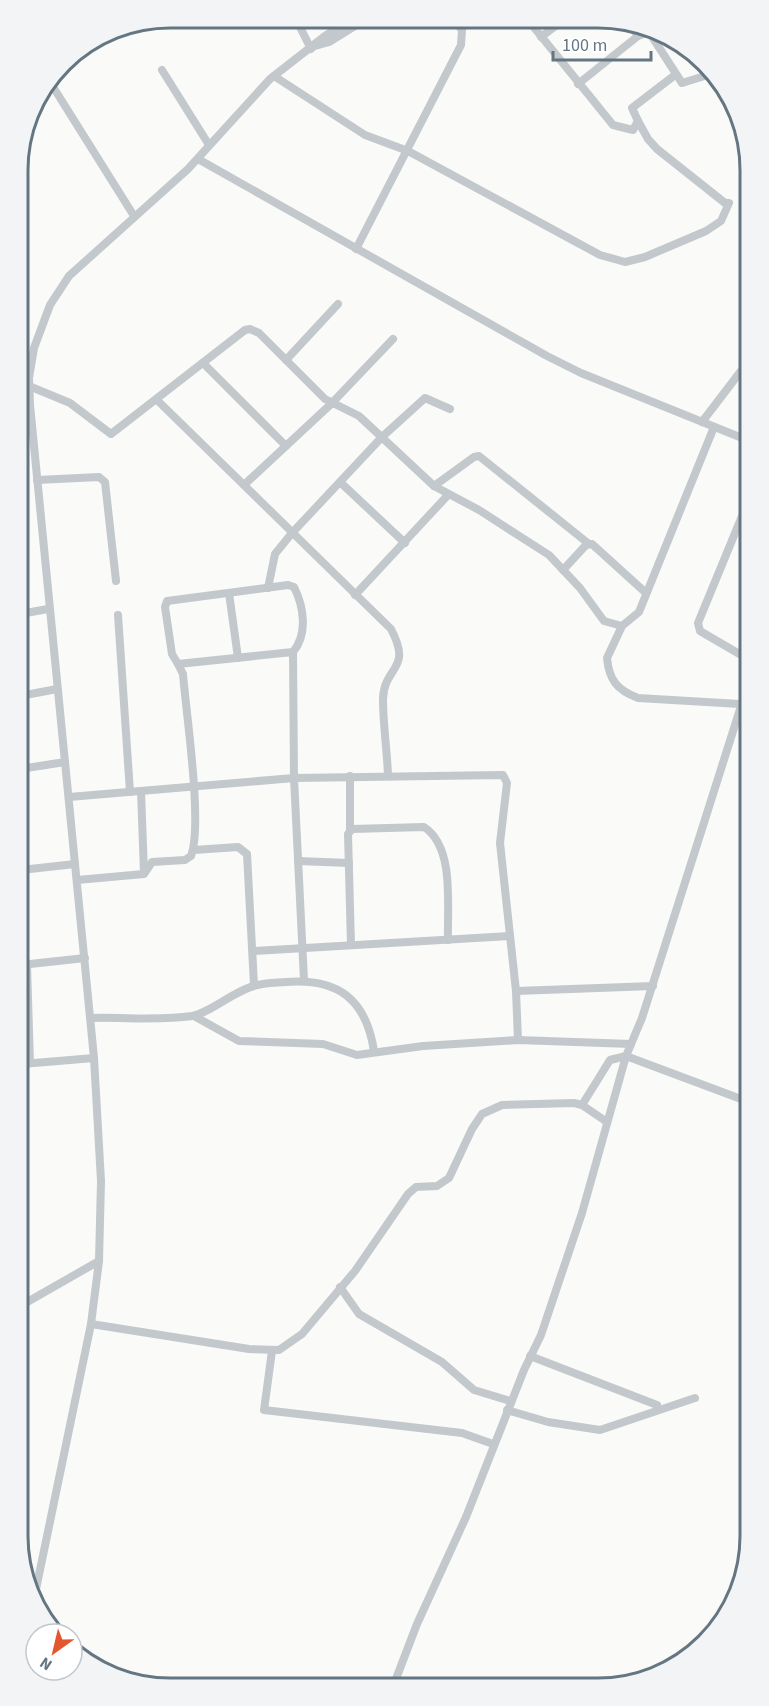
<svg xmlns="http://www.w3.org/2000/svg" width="769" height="1706" font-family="'Source Sans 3',sans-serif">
	<rect width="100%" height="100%" fill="#fafaf8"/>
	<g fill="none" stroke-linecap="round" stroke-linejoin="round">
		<g stroke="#c3c8cc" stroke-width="8">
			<path d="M296,19L311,49"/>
			<path d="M638,36L649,32L682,83L711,74"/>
			<path d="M541,37L563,20"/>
			<path d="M315,46L329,42L366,19"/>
			<path d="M162,70L209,145"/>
			<path d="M274,76L365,135L408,151L600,255L625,262L645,257L706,231L721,221L729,203H725L657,149L648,139L638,121L633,130L613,125L528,20"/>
			<path d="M50,82L134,216"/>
			<path d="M578,84L638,36L627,21"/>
			<path d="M638,121L632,108L675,75"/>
			<path d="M198,159L547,356L581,373L747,440"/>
			<path d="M356,249L461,45L462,30L454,20"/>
			<path d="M286,360L338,304"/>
			<path d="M203,363L286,446"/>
			<path d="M29,386L70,403L111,434L245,330L250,329L259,333L325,399L359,416L434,486L479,510L549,555L580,588L604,621L622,626L639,612L714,427"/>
			<path d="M157,400L391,629C413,671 384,665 383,699C383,724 387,750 388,775"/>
			<path d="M702,422L747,363"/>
			<path d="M37,480L99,477L105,482L116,581"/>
			<path d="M340,482L405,543"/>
			<path d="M244,485L331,404L393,339"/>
			<path d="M434,486L474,457L479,456L589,544"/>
			<path d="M747,504L698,623L700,631L748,659"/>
			<path d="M563,570L586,545L592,544L646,593"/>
			<path d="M268,588L275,554L292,533L382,437L425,398L450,409"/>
			<path d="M229,593L238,658"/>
			<path d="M355,595L448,495"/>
			<path d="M20,614L48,609"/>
			<path d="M118,615L130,792"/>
			<path d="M622,626L607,658C609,680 617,690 638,698L740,704L748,710"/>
			<path d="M178,664L172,654L165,607L167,601L288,585L294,587C304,607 308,634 293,652L294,778L304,980"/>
			<path d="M20,696L57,689"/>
			<path d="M20,769L65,762"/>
			<path d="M350,776V830"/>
			<path d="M141,791L144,873"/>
			<path d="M69,797L294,778L503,775L507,783L500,843L516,991L518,1040"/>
			<path d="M194,850L238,847L247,854L254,985"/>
			<path d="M298,861L349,863"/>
			<path d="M21,870L75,864"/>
			<path d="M77,880L144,874L152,862L185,860L191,856C203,824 186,713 183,674L178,664L293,652"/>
			<path d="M351,945L348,834L352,829L424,827C455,847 447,906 448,940"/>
			<path d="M253,951L510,936"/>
			<path d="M21,965L85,958"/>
			<path d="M27,965L30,1063"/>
			<path d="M516,991L653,986"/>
			<path d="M194,1016L239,1041L323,1044L357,1055L423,1046L518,1040L631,1044"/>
			<path d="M91,1018C124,1017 159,1021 192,1016C208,1014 234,991 254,986C264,983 275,983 286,982C338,978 366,999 374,1051"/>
			<path d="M22,1064L94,1058"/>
			<path d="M582,1105L607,1122"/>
			<path d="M340,1287L359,1314L442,1362L474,1390L510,1401"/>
			<path d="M22,1305L99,1261"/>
			<path d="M91,1324L249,1349L279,1350L302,1334L355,1271L408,1194L416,1187L437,1186L449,1178L472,1129L482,1114L502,1105L574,1103L582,1105L610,1060L626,1056L642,1018L748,684"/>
			<path d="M272,1351L264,1410L462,1433L493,1444"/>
			<path d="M530,1356L657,1405"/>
			<path d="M507,1410L548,1422L600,1430L695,1398"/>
			<path d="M35,1594L91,1324L99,1261L101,1181L94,1058L30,405L29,378L34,348L50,305L69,276L188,169L270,79L325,36L352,19"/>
			<path d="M394,1684L417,1624L466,1517L524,1370L541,1335L582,1213L626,1056L749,1102"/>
		</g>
	</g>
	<path d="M0 0H769V1706H0ZM170 28H598A142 142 0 0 1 740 170V1536A142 142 0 0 1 598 1678H170A142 142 0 0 1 28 1536V170A142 142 0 0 1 170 28Z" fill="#f3f4f5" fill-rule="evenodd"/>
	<path fill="none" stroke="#657683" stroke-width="3" d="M170 28H598A142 142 0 0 1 740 170V1536A142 142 0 0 1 598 1678H170A142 142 0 0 1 28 1536V170A142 142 0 0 1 170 28Z"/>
	<g transform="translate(54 1652) rotate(214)"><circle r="28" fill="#ffffff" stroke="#c1c8cd" stroke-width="1.5"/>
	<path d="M0-4.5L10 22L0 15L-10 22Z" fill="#e4572e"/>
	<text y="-9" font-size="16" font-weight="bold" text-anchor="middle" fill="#657683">N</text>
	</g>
	<path d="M553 51v9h98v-9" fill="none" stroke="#657683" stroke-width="3"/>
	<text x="562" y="51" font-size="18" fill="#657683" stroke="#ffffff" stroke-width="4.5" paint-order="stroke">100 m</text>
</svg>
